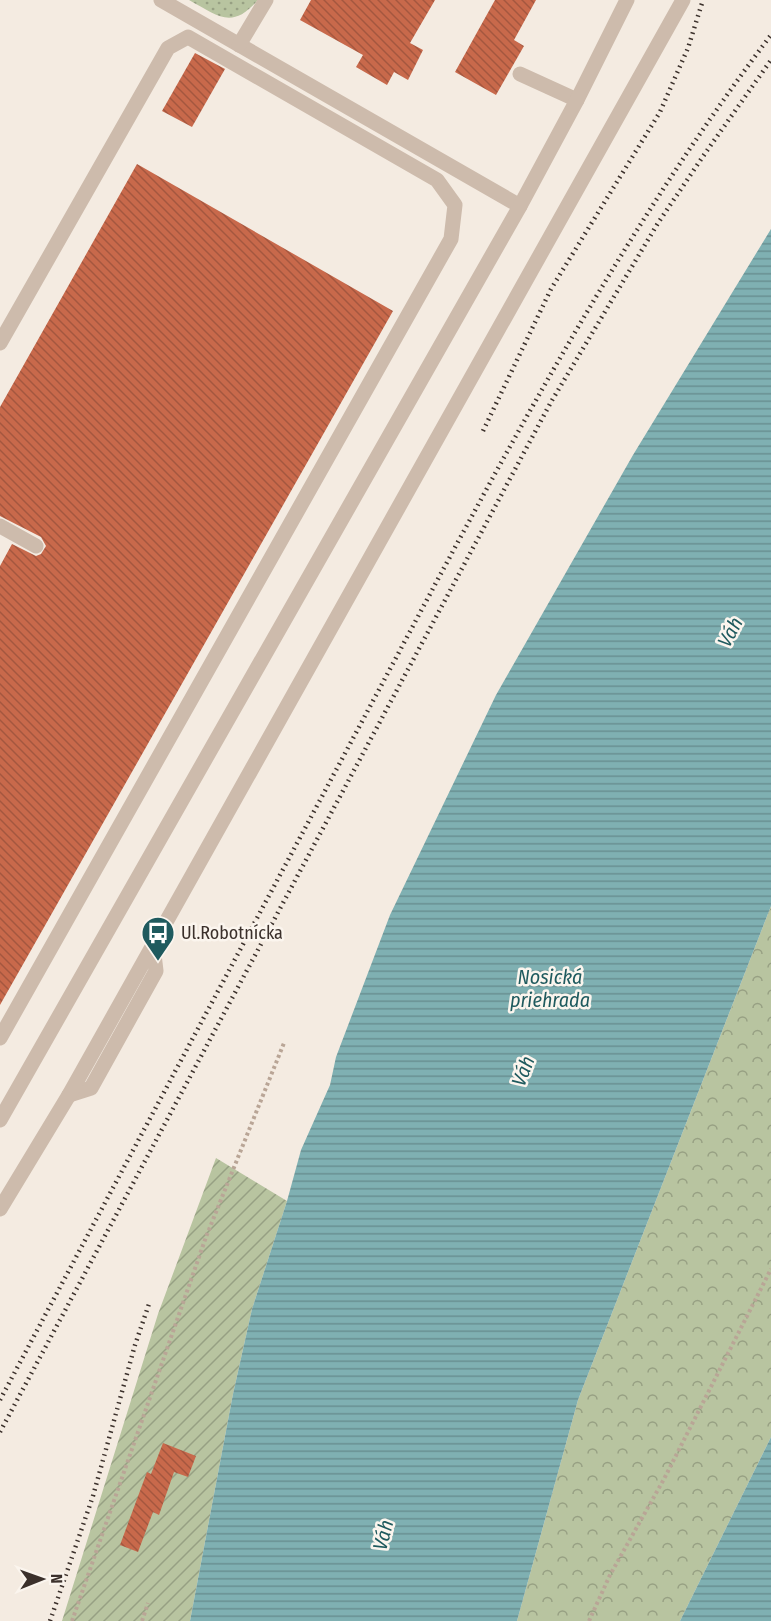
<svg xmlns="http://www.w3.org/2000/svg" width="771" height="1621" font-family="'Fira Sans Condensed',sans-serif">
	<defs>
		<pattern id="grass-dots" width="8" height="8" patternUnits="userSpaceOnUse" patternTransform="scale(1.5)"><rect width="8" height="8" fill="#b8c4a0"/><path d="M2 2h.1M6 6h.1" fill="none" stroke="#97a083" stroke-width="1.8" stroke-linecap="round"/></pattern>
		<pattern id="forest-crowns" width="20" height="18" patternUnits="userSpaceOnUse" patternTransform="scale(1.5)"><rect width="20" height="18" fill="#b8c4a0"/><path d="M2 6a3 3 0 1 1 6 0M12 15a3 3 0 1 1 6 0" fill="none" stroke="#97a083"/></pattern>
		<pattern id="garden-furrows" width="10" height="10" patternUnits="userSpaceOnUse" patternTransform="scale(1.5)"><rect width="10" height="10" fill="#b8c4a0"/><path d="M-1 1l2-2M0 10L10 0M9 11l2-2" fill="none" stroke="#97a083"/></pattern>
		<pattern id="water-rules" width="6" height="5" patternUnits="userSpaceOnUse" patternTransform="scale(1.5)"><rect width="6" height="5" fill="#7fb0b2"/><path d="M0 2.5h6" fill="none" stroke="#699091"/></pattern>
		<pattern id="building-back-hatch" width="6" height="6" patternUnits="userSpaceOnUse" patternTransform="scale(1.5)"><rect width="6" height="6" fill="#c8694b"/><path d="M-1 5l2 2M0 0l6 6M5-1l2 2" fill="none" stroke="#a4573f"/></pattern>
	</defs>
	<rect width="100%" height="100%" fill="#f4ebe1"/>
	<path fill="url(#grass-dots)" d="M189,0H258C232,30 218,16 189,0Z"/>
	<path fill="url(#forest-crowns)" d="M771,906V1437L680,1621H517L578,1400Z"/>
	<path fill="url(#garden-furrows)" d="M216,1158L287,1201L252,1309L233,1394L190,1621H62L158,1314Z"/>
	<g fill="url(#water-rules)">
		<path d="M771,229V906L578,1400L517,1621H190L233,1394L252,1309L287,1201L301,1150L330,1085L336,1057L390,915L496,695L633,455Z"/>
		<path d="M771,1437V1621H680Z"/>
	</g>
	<g fill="url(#building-back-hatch)">
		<path d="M311,0H435L410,43L423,50L408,80L394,72L387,85L356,67L363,55L300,20Z"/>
		<path d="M495,0H536L514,40L524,46L496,95L455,72Z"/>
		<path d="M195,53L225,69L192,127L162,111Z"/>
		<path d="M137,164L393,311L0,1005V566L12,544L36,556L41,554L46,546L41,537L0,516V407Z"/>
		<path d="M163,1443L196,1456L188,1477L174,1472L159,1515L153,1512L138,1552L120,1545L147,1472L151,1474Z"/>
	</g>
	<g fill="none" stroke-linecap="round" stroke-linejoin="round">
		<g stroke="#b9a596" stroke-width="4" stroke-dasharray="3 3" stroke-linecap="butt">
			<path d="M72,1621L206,1237L284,1043"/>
			<path d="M142,1621L148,1603"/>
			<path d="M589,1621L610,1575L664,1479L771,1269"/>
		</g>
		<g stroke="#cdbbac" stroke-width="15">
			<path d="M161,0L520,206"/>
			<path d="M239,45L266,0"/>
			<path d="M520,74L577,100"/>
			<path d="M0,343L168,48L188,37L437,180L455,205L451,239L0,1038"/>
			<path d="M0,526L36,546"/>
			<path d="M69,1095L91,1088L156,971L153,946"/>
			<path d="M0,1120L520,206L577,100L627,0"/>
			<path d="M0,1209L69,1095L683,0"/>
		</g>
		<g stroke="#3b302b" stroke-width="4.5" stroke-dasharray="1.5 4.5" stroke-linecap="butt">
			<path d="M483,431L551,289L660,112L688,48L703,0"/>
			<path d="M0,1400C127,1161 255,922 382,684C501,461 618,237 771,35"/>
			<path d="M0,1432L551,402L658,223L706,152L771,60"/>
			<path d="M50,1621L93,1496L135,1345L150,1301"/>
		</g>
	</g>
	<defs>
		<g id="bus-pin" transform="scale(1.725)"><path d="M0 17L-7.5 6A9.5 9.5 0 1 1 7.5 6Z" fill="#1f5a5e" stroke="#fbf5ee"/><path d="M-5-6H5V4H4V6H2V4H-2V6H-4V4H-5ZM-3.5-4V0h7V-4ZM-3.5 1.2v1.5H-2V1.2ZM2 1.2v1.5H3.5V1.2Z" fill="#fff"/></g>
	</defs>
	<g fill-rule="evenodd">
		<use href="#bus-pin" x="158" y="933"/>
	</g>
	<g text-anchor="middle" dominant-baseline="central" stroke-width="5" stroke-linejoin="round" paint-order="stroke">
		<g font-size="18" fill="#3b302b" stroke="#fbf5ee" text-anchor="start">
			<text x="181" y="933">Ul.Robotnícka</text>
		</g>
		<g font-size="20" font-style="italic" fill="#1f5a5e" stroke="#fbf5ee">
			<text transform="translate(730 632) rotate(-62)">Váh</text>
			<text x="550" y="977">Nosická<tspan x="550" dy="23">priehrada</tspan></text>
			<text transform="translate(523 1071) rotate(-69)">Váh</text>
			<text transform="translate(383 1535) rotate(-76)">Váh</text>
		</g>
	</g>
	<g transform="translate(42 1579) rotate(89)" stroke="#fbf5ee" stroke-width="4.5" paint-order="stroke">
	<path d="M0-4.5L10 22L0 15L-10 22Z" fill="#3b302b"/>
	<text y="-9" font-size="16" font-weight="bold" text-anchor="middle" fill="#3b302b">N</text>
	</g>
</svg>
